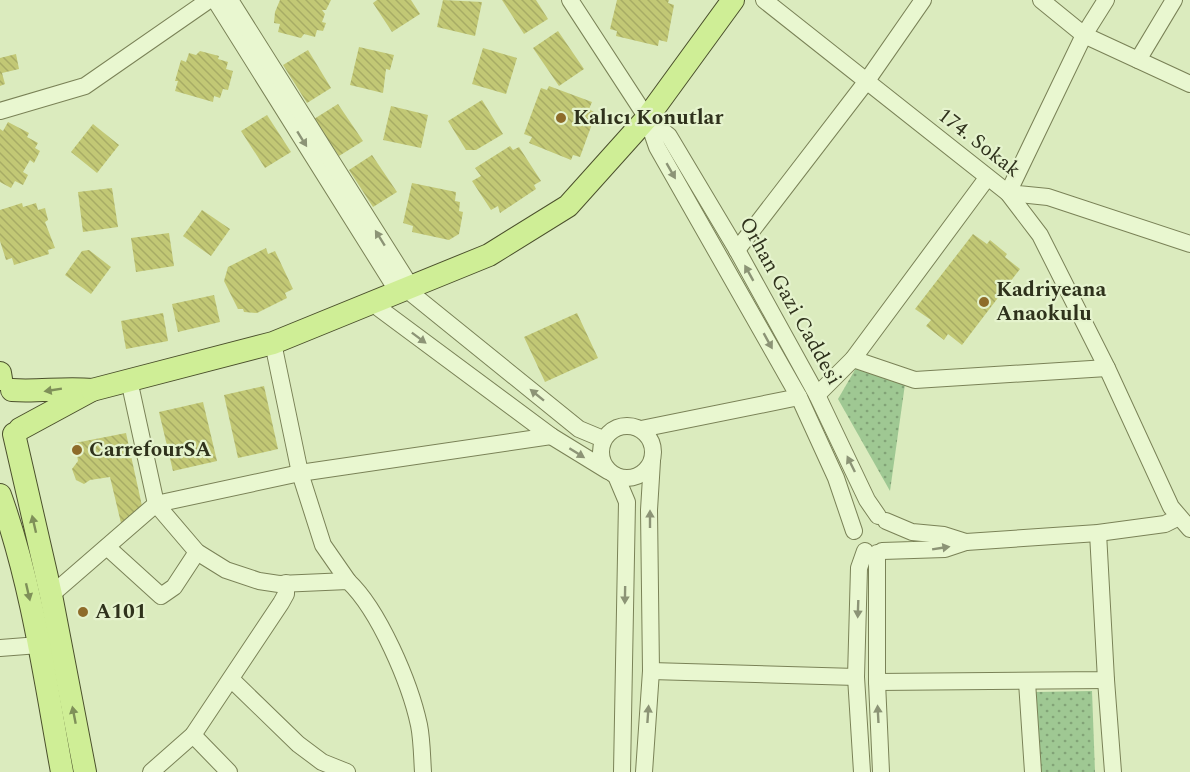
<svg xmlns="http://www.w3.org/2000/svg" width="1190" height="772" font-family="Spectral,serif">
	<defs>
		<pattern id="grass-dots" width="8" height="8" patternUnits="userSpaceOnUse" patternTransform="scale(1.5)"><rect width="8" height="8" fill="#9fc893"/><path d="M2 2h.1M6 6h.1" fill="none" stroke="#82a377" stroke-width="1.8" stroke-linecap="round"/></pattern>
		<pattern id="building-back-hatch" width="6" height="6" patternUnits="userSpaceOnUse" patternTransform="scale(1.5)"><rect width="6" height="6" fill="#c2c875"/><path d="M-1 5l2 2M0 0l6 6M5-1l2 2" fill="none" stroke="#a7ac65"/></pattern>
	</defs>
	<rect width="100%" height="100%" fill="#dbebbe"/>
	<g fill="url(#grass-dots)">
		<path d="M856,368L905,384L890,491L838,399Z"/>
		<path d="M1092,691L1095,772H1040L1035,692Z"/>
	</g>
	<g fill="url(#building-back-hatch)">
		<path d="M280,0H331L326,10H322L325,14L322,22L326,23L323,31L317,30L315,37L304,34L301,38L278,32L280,24L274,23L275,12Z"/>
		<path d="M377,0H411L420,14L392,32L373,3Z"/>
		<path d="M443,0L482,2L475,36L437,27Z"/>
		<path d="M502,0H536L548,19L524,34Z"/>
		<path d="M617,0H669L668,3L674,5L667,42L659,40L658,46L616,36L617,31L610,29Z"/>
		<path d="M558,31L584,69L559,86L533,48Z"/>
		<path d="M359,47L394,55L390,70L386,69L383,93L350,85Z"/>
		<path d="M483,48L517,58L506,94L472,84Z"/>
		<path d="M308,50L331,88L307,103L283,65Z"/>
		<path d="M200,51L219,56L218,59L228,62L226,69L233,71L228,90L223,89L220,98L214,96L213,102L175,91L178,81H175L181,60L186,62L189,53L196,55Z"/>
		<path d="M16,54L19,69L2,73L5,84L0,86V58Z"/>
		<path d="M549,86L592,102L589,109L594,112L588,124H592L580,157L573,155L571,160L529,143L532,137L524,134L541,88L547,90Z"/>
		<path d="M482,100L503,134L476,150H466L448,121Z"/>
		<path d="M338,104L363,141L339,156L314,119Z"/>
		<path d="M391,106L428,115L421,148L383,140Z"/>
		<path d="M267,115L291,152L265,168L241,131Z"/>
		<path d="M8,122L29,133L27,137L38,143L35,148L40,151L34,163L30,160L23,172L28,175L23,185L15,181L11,188L0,182V129L3,131Z"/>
		<path d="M93,124L119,145L97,173L71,152Z"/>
		<path d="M510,146L513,150L519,147L541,181L534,185L536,189L500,213L498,206L491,210L472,181L481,176L475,168Z"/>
		<path d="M372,155L397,192L373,207L349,170Z"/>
		<path d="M412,183L456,192L455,201L460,202L459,211L463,212L459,234L449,240L412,232L413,226L403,223Z"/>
		<path d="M112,188L118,227L83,232L78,192Z"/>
		<path d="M22,203L23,207L36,203L38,210L45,208L48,220L45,222L55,248L48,250L49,254L14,265L12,258L6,260L0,241V210Z"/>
		<path d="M202,210L230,229L211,256L183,236Z"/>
		<path d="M169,233L174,266L136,272L131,238Z"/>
		<path d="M973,234L987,244L990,240L1007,254L1005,257L1020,269L962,345L948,334L944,340L926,326L931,320L915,309Z"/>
		<path d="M266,248L268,254L275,251L293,289L285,293L287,298L257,313L244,312L243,309H238L224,281L228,267Z"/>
		<path d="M89,250L111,267L91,294L65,275L82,251Z"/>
		<path d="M214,295L220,322L178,332L172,304Z"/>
		<path d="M163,313L168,341L126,349L121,321Z"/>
		<path d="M577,313L598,358L545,382L524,337Z"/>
		<path d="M264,386L278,449L238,458L224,395Z"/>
		<path d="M203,402L217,461L173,471L159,412Z"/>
		<path d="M126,433L142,506L121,523L110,477L90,480L84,484L76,480L72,469L78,461L75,443Z"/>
	</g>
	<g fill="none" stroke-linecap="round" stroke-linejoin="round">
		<g stroke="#7a8257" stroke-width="18">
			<g id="minor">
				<path d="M215,0L398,292"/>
				<path d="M230,0L411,287"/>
				<path d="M570,0L647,118L657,147L799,397L836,478L854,531"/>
				<path d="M764,0L1008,193L1040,235L1107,368L1171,507L1190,529"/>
				<path d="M1041,0L1084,35L1190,84"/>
				<path d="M1106,0L1084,35L1008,193L1048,197L1190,244"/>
				<path d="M1138,60L1174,0"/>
				<path d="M0,111L85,86L209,0"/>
				<path d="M648,119L669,136L737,250L817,395L867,500L878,516"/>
				<path d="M737,250L866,82L923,0"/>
				<path d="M406,289L579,429L603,439"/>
				<path d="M372,303L551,436L608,471"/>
				<path d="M273,343L300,473L323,545L348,581"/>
				<path d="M853,359L915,380L1107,368"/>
				<path d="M129,380L156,504L197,552L226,570L259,581L279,584L348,581C379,610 410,683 419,725C422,740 422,757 423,772"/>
				<path d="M817,395L853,359L987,178"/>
				<circle cx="627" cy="452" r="26"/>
				<path d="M641,429L799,397"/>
				<path d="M616,476L627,502L622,772"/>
				<path d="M966,542L1098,533L1165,524L1179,517"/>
				<path d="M107,547L161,596L174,587L197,552"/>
				<path d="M882,551L945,549L966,542L944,535L912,532L886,521"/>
				<path d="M877,553V682L881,772"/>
				<path d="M51,595L156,504L300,473L551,436"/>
				<path d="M0,648L39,645"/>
				<path d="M651,671L856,677"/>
				<path d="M231,679L298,744L322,762L347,772"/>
				<path d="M1106,680L1113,772"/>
				<path d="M877,682L1106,680L1098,533"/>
				<path d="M1027,682L1033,772"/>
				<path d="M193,735L229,772"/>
				<path d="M151,772L193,735L281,603L286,594V583"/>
				<path d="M644,772L651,671L649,510L652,461"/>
				<path d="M862,772L856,677L859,568L865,551"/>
			</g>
		</g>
		<g stroke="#4b502c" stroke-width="24">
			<g id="major">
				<path d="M0,373L1,379"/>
				<path d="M12,390C39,392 65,387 92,390L20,429"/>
				<path d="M92,390L273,343L489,255L568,206L647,118L733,0"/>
				<path d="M14,434L51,595L85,772"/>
				<path d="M0,495C32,584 45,679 62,772"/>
			</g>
		</g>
		<use href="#minor" stroke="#e9f7d0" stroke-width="16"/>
		<use href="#major" stroke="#cfee96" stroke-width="22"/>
	</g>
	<defs><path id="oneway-solid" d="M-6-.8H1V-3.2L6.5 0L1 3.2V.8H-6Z" transform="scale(1.5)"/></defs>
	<g fill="#8c9476">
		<use href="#oneway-solid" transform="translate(302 139) rotate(58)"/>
		<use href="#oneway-solid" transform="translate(671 171) rotate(60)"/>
		<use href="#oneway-solid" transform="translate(380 238) rotate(-122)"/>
		<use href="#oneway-solid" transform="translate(749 273) rotate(-119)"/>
		<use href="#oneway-solid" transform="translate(419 338) rotate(37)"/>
		<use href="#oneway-solid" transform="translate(768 341) rotate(61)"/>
		<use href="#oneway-solid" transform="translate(537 395) rotate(-141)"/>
		<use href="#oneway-solid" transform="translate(577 453) rotate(32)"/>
		<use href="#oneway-solid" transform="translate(851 464) rotate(-116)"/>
		<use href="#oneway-solid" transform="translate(650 519) rotate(-90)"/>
		<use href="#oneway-solid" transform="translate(941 548) rotate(-9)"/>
		<use href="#oneway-solid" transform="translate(625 595) rotate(91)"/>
		<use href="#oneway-solid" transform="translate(858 609) rotate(92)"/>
		<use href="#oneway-solid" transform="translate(648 714) rotate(-86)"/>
		<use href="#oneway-solid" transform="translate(878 714) rotate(-93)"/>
	</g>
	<g fill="#7f9059">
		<use href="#oneway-solid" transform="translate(53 390) rotate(171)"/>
		<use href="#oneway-solid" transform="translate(34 524) rotate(-103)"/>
		<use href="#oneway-solid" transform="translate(28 592) rotate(77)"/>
		<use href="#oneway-solid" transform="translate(74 715) rotate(-101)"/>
	</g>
	<g fill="#8e6c2a" stroke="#e5f3cd" stroke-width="2">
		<circle cx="561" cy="118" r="6"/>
		<circle cx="984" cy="302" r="6"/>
		<circle cx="77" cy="450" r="6"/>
		<circle cx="83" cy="612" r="6"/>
	</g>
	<g text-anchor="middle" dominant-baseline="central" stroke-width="4.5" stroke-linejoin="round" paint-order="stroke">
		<g font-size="21" font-weight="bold" fill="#2f321c" stroke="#e5f3cd" text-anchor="start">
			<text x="573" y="118">Kalıcı Konutlar</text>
			<text x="996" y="290">Kadriyeana<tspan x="996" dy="24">Anaokulu</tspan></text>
			<text x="89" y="450">CarrefourSA</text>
			<text x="95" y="612">A101</text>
		</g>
		<g font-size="21" fill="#2f321c" stroke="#e5f3cd">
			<text transform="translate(979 143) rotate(38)">174. Sokak</text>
			<text transform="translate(790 301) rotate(61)">Orhan Gazi Caddesi</text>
		</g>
	</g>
</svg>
